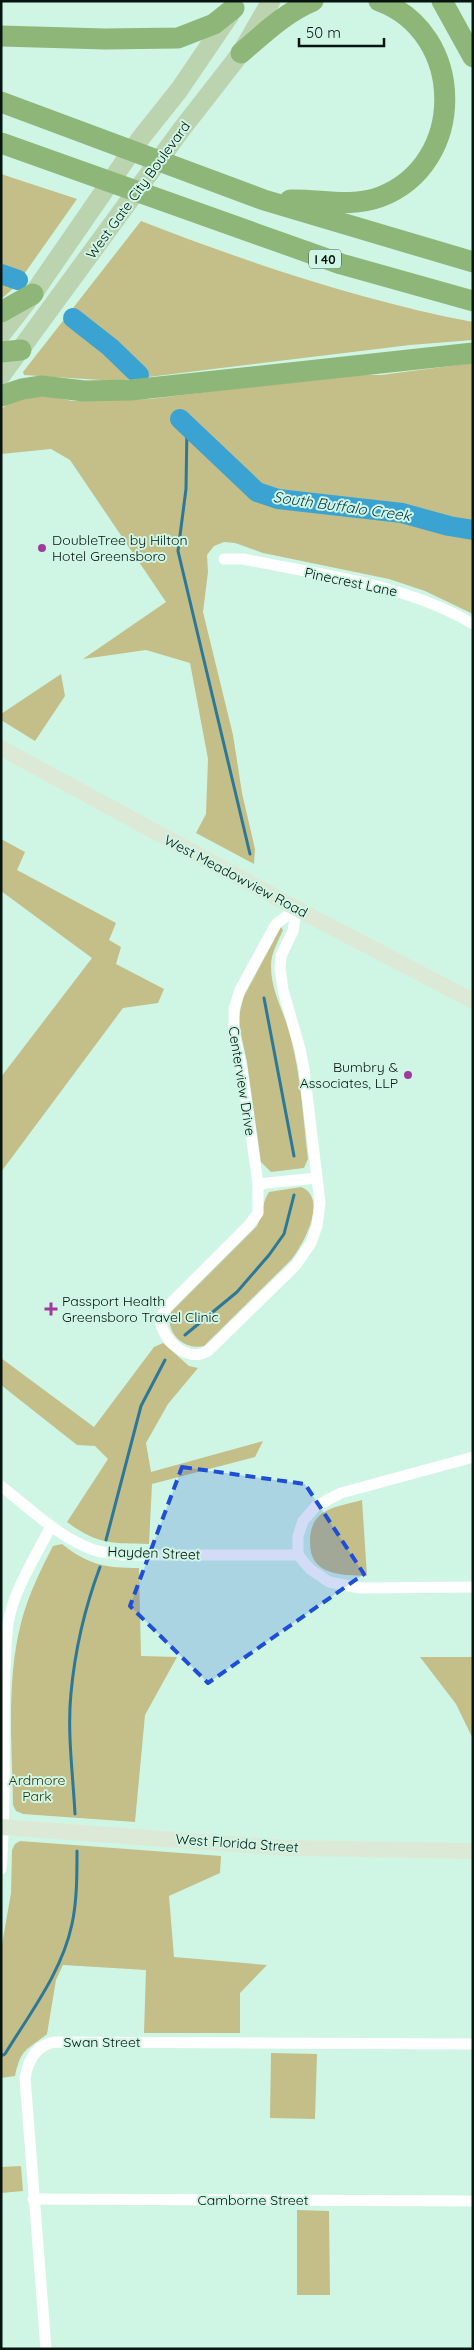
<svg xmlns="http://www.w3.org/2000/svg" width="474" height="2350" font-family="Quicksand,sans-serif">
	<rect width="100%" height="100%" fill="#cff6e5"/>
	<g fill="#c4be89">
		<path d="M1,174L77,199L15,287L1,299Z"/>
		<path d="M141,221C249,263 359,300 473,322V340L410,345L116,381L24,375L23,372Z"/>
		<path d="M473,363V614L425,591L389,579L263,553L235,543L224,542L214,546L207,555L208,572L203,612L233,735L242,793L255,849L254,864L196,833L206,814L208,759L190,663L146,650L83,659L166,602L70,460L51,449L1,454V409L21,395L54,397L72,401L150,399L347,375H381Z"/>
		<path d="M61,674L65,696L35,741L1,720V714Z"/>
		<path d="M1,839L25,852L17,870L116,923L109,940L121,947L116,964L164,989L158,1003L123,1008L1,1172V1077L92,958L1,891Z"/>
		<path d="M281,927L283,930C278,942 271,953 271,966C271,992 284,1011 290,1035C301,1075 303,1118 308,1159L304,1168L271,1172L261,1162L247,1062L238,1021L243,998Z"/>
		<path d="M301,1187C329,1198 303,1245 291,1260L204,1346C184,1351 164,1332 171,1312L257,1226C263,1215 262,1202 269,1192Z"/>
		<path d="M163,1343L189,1366L198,1368L168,1404L146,1443L151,1472L263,1441L255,1457L152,1484L149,1544C112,1543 98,1545 67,1522L108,1459L95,1446L77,1445L1,1385V1358L94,1427L154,1347Z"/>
		<path d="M362,1500L367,1576C341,1575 309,1576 310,1541C310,1532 312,1523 319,1516C330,1506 349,1504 362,1500Z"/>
		<path d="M62,1544C88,1565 106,1568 139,1568L141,1656L177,1657L145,1715L135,1822L23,1814L16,1811L13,1805C12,1746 6,1681 21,1623C28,1596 40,1571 53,1546Z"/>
		<path d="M420,1657H473V1739L456,1704Z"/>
		<path d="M20,1841L221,1856L220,1873L169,1896L174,1957L267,1965L240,1993V2033H144L146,1970L63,1965L56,1980L47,2034C26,2051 21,2048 15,2076L1,2078V1950L11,1893L12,1850L15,1844Z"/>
		<path d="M271,2053L317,2054L315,2119L270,2118Z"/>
		<path d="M21,2166L23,2191L1,2193V2167Z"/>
		<path d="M297,2210L329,2211L330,2295H297Z"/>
	</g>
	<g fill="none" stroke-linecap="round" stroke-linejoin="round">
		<g stroke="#2b7898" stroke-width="3">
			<path d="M187,425L186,489L178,551L250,854"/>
			<path d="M264,998L294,1156"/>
			<path d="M185,1335L237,1292L269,1255L284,1234L294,1195"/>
			<path d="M106,1540L141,1406L165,1360"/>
			<path d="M75,1814C73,1775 67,1732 71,1693C75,1650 85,1607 100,1567"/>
			<path d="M1,2056L5,2054C30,2013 62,1972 72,1924C77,1901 77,1875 77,1851"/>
		</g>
		<g stroke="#3aa3d2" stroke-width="20">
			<path d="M1,274L18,280"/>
			<path d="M73,318L110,347L139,375"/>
			<path d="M180,419L257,492L278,499L402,513L449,526L473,530"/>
		</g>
		<g stroke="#fff" stroke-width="11">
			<path d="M224,559H243C320,575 404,583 473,624"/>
			<path d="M297,908L293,931L281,956L280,968L283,990L300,1049L304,1069L320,1203L317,1226L311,1243L296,1265L209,1350C189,1365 161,1340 160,1318L169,1305L248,1226L258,1213V1184L242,1070L234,1032V1009L240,990L276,924Z"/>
			<path d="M258,1184L316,1178"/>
			<path d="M1,1486C31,1509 59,1538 94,1550C103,1553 113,1553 121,1555H298"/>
			<path d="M298,1555V1536L303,1521L316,1506L341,1493L473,1457"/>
			<path d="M298,1555L310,1569L329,1582L360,1588L473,1587"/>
			<path d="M1,1869C8,1787 0,1704 8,1623C14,1589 36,1556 51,1526"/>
			<path d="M33,2199L473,2201"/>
			<path d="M46,2349L25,2078C28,2060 36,2045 55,2042L473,2044"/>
		</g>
		<g stroke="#dde9d7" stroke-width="16">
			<path d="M1,748L318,920L473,1001"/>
			<path d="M1,1827L287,1848L473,1851"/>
		</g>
		<g stroke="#bcd3af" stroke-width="19">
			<path d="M1,335L33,294L140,139L179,90L230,15"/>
			<path d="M1,376L181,130L241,53L271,1"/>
		</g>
		<g stroke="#8fb679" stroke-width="21">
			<path d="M442,1L473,57"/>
			<path d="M1,36L105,39L178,38L214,24L234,8"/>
			<path d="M241,53C263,34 286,12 313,1"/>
			<path d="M1,102L264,200L473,262"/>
			<path d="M1,143L341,264L473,301"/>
			<path d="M290,200C320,199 350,208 380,197C467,164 466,33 379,1"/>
			<path d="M1,312L33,294"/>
			<path d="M1,352L21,350"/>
			<path d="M1,396L22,389L42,386L84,391L131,390L473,353"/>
		</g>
	</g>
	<path fill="#1d4ed8" fill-opacity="0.2" stroke="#1d4ed8" stroke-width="4" stroke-dasharray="10 6" stroke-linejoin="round" d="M182,1467L305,1484L364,1574L208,1683L130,1606Z"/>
	<g fill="#a03a9e" stroke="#cff6e5" stroke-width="2">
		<circle cx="42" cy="548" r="5"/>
		<circle cx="408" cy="1075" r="5"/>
		<path d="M48.5 1301.5h5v5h5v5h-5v5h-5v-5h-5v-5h5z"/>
	</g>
	<g text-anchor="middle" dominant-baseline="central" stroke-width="4" stroke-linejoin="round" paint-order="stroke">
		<rect fill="#cff6e5" stroke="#43584f" stroke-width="1" x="309" y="249.5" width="32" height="19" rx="4"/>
		<g font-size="12" font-weight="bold" fill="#07140f">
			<text x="325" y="259">I 40</text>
		</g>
		<g font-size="14" fill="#07140f" stroke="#cff6e5">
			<text transform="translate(138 190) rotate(-54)">West Gate City Boulevard</text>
			<text transform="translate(351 582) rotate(12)">Pinecrest Lane</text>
			<text transform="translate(236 876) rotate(28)">West Meadowview Road</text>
			<text transform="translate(242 1081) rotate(81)">Centerview Drive</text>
			<text transform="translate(154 1553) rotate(2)">Hayden Street</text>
			<text transform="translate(237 1843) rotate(4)">West Florida Street</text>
			<text x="102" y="2042">Swan Street</text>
			<text x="253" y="2200">Camborne Street</text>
		</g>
		<g font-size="14" fill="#07140f" stroke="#cff6e5" text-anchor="start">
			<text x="52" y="540">DoubleTree by Hilton<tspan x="52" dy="16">Hotel Greensboro</tspan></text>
			<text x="398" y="1067" text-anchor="end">Bumbry &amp;<tspan x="398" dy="16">Associates, LLP</tspan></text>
			<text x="62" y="1301">Passport Health<tspan x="62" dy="16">Greensboro Travel Clinic</tspan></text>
		</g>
		<g font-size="14" fill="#373208" stroke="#cff6e5">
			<text x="37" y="1780">Ardmore<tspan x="37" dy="16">Park</tspan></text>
		</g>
		<g font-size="15" font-style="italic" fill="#08374a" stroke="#cff6e5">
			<text transform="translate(342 506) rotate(8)">South Buffalo Creek</text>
		</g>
	</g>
	<rect width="474" height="2350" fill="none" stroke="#07140f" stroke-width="5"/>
	<path d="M299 38v8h85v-8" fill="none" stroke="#07140f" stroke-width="2.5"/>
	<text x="306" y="38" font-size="15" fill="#07140f" stroke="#cff6e5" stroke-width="4" paint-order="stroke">50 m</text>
</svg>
